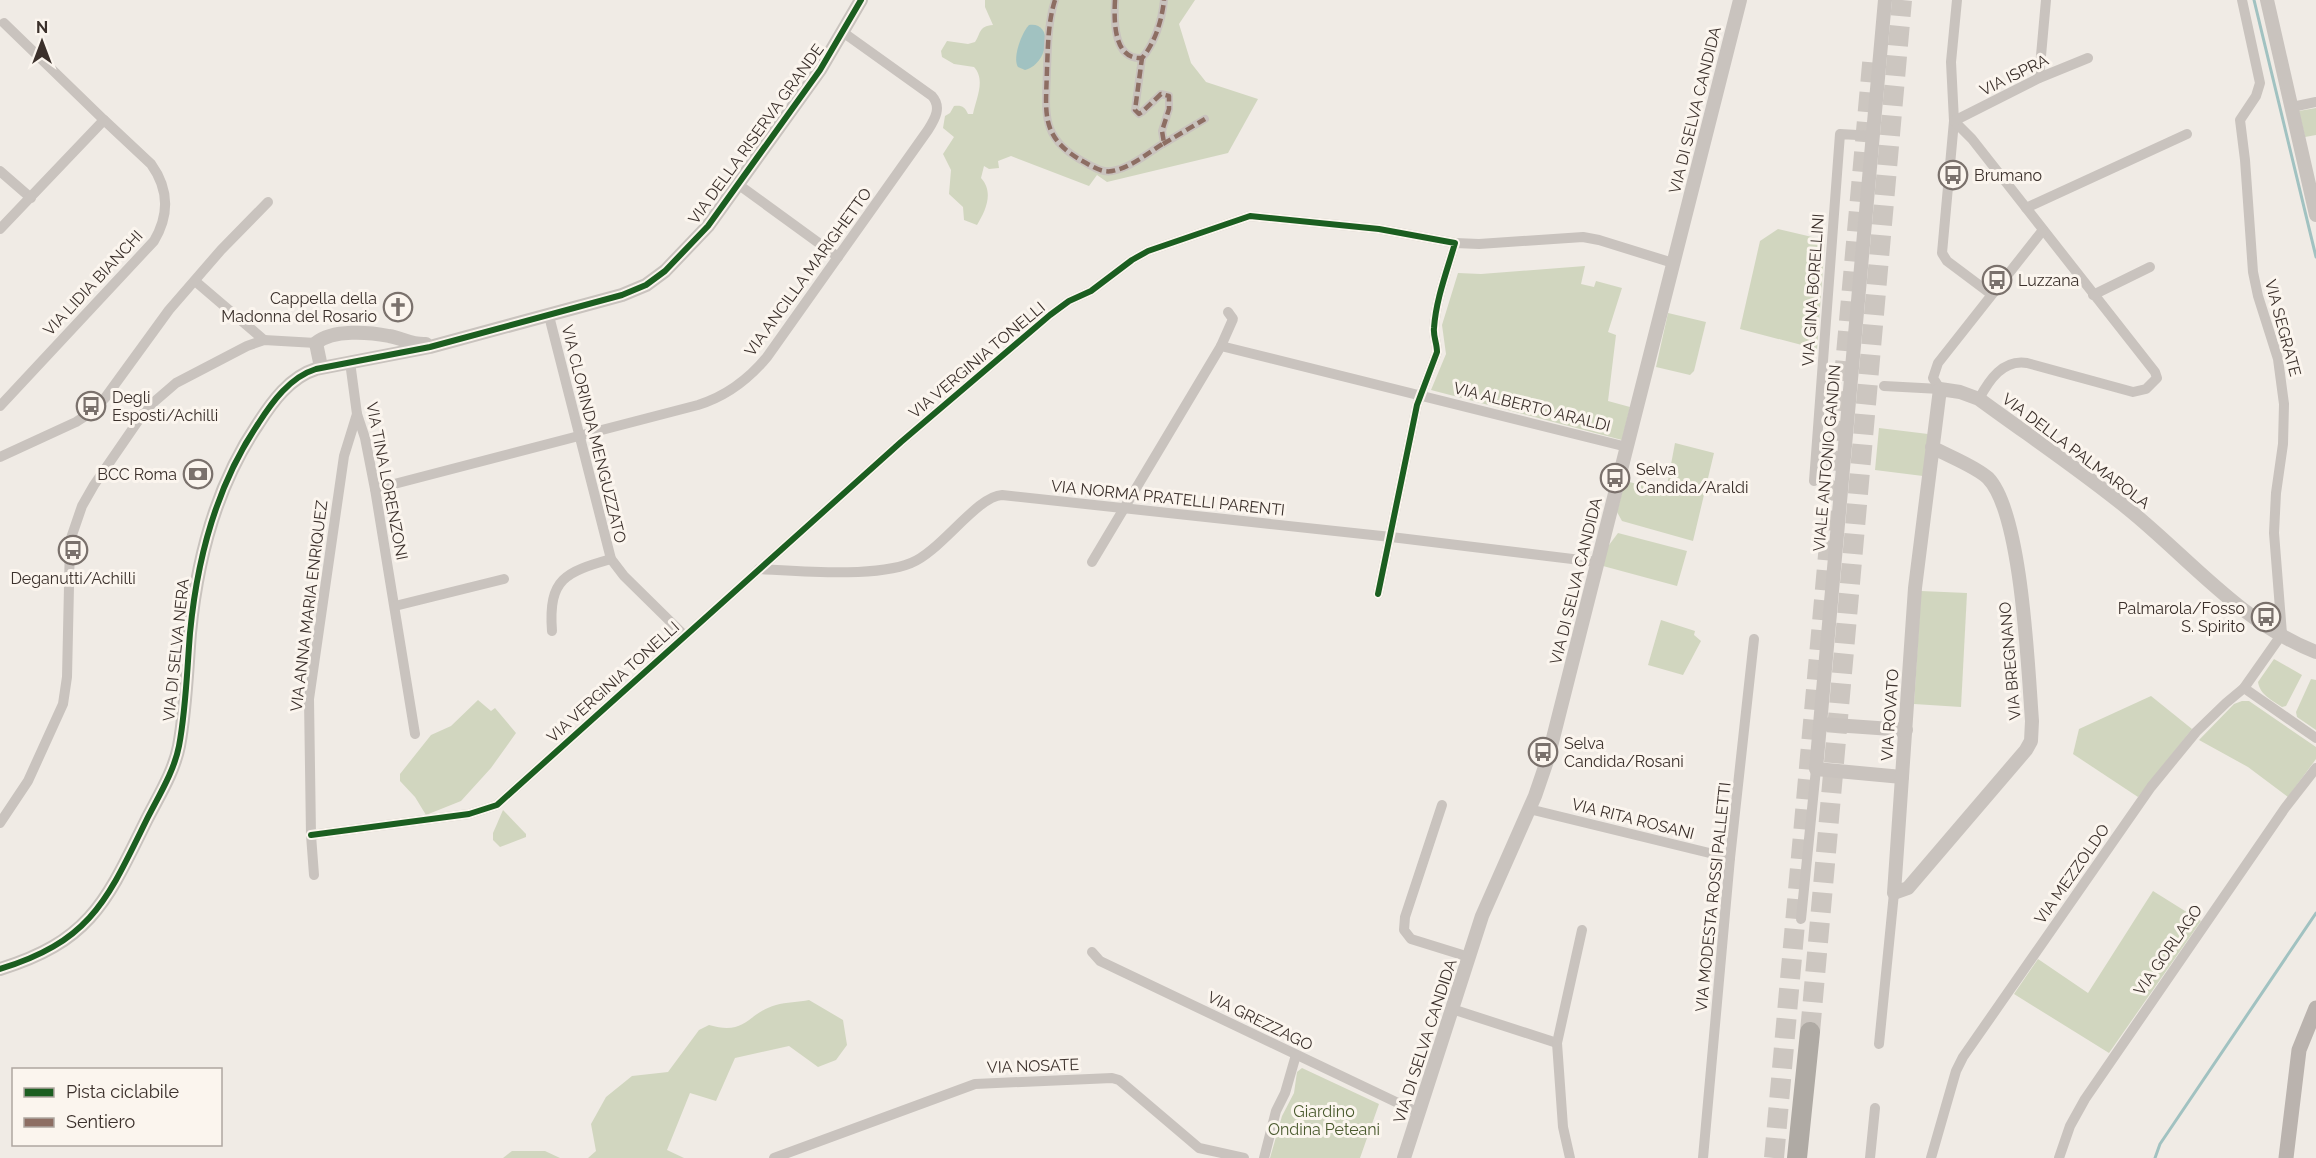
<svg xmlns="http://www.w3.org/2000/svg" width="2316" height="1158" font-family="Raleway,sans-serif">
	<rect width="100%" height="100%" fill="#f0ebe5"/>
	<g fill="#d1d6bf">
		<path d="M985,0H1195L1179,24L1191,63L1206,82L1258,99L1228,153L1107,182L1097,175L1089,186L1011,156L998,161L999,168L989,169L984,166L981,178C994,192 986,210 977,225L964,220L963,207L949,194L951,170L943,154L954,137L943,128L945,116L950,113L954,106C962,105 965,107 968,114H973C976,99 986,80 974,67L954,64L942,57L941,51L947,41L968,44L975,42C981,34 978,26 993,25L985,7Z"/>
		<path d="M2316,108V135L2305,137L2299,111Z"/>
		<path d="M1778,229L1825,240L1817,349L1740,329L1760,241Z"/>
		<path d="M1585,266L1581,284L1594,287L1596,281L1622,288L1608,332L1616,335L1608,401L1630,407L1622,440L1431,390L1446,354L1442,325L1458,273L1481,274Z"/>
		<path d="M1668,313L1706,322L1694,371L1690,375L1656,367Z"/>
		<path d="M1879,428L1928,434L1923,476L1875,470Z"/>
		<path d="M1675,443L1714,453L1693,541L1622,521L1617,512L1625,481L1666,491Z"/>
		<path d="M1618,533L1687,551L1677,586L1603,566L1606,549Z"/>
		<path d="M1921,591L1967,593L1961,707L1914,704Z"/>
		<path d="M1661,620L1695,631L1694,635L1701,641L1683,675L1648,665Z"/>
		<path d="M2274,659L2302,675L2286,706L2282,707C2272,700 2260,695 2258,682Z"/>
		<path d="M2311,679L2316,680V730L2297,717L2296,712Z"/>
		<path d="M2151,696L2192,729L2138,797L2073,754L2079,729Z"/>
		<path d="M478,700L491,711L495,708L516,733L491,768L461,801L426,815L415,797L400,781V774L431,735L451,726Z"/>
		<path d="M2242,701H2249L2316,747V759L2288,797L2248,767L2199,740L2234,704Z"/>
		<path d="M503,810L526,834V837L500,847L493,840V833Z"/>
		<path d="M2153,891L2201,921L2109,1053L2014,994L2038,959L2088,993Z"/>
		<path d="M809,1000L843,1020L847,1045L836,1060L818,1067L789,1046L735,1058L716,1101L690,1093L667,1150L684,1158H588L596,1151L591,1124L606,1097L632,1076L668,1072L699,1030L709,1025C747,1036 747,1013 776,1005C786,1002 799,1002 809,1000Z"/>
		<path d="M1302,1068L1379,1104L1360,1158H1270L1282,1116L1294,1093L1297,1072Z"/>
		<path d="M512,1151H545L560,1158H503Z"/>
	</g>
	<path fill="#a1c2c1" d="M1029,25C1054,21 1049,64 1025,70L1018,67C1012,58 1022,32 1029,25Z"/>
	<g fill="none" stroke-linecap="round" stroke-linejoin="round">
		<g stroke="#a1c2c1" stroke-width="3">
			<path d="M2254,0L2316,257"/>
			<path d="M2155,1158L2160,1144L2316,913"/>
		</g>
		<g stroke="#ccc6c0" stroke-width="20" stroke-dasharray="20 10" stroke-linecap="butt">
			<path d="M1810,1032L1902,0"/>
			<path d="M1774,1158L1873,53"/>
		</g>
		<g stroke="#c9c3be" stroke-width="8">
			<path d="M1055,0C1048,22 1048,46 1047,69C1046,114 1039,138 1086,163C1093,167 1103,173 1112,171C1130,168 1148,153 1164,143L1162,131L1169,109V96L1161,94L1142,112L1139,114L1135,110L1142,58"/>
			<path d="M1115,0C1114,20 1113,60 1142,58C1155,43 1162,20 1164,0"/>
			<path d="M1163,144L1205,119"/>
		</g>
		<g stroke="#c9c3be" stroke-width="10">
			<path d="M1957,0L1951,62L1954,121L1942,253L1947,261L1991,294"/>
			<path d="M4,23L104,120"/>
			<path d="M2039,78L2046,0"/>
			<path d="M2292,107L2316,102"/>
			<path d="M1954,121L1972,139L2155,372L2157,378L2146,389L2133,392L2027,363C2003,359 1989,380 1979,399"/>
			<path d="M1954,121L2039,78L2088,58"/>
			<path d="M0,171L31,198"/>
			<path d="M739,185L838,257"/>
			<path d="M2026,208L2187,134"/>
			<path d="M0,229L104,120L151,164C169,189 170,214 154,241L0,406"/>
			<path d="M1455,243L1479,244L1583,237L1599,240L1673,263"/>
			<path d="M195,281L264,340"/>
			<path d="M2093,295L2150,267"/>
			<path d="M549,316L611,559L624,576L684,635"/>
			<path d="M1221,346L1233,319L1228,312"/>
			<path d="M350,362L357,414L365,438L375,489L415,734"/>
			<path d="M1884,386L1940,389"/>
			<path d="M1940,389L1933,378L1938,363L2043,230"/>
			<path d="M0,457L76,422L90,413L105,398L169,310L221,250L268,202"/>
			<path d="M1814,481L1840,134L1874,136"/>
			<path d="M375,489L698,405C727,396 748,380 767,357L928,130C935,119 942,107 932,96L844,33"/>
			<path d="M1092,562L1221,346L1627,447"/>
			<path d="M759,569C800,571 874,578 911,563C940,552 977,496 1002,495L1391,537L1597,562"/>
			<path d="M395,606L504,579"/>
			<path d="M552,631C548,578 566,572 611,559"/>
			<path d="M2244,688L2316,738"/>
			<path d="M1442,805L1405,917L1404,930L1411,939L1469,957"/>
			<path d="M1529,809L1730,858"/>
			<path d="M0,823L28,781L63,704L67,677L70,541L82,506L94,485L147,408L176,383L247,346L264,340L316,343"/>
			<path d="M311,835L469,814L497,805L901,442L1050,315L1069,301L1091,291L1132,260L1148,251L1250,216L1379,229L1455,243C1447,271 1436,299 1434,328C1433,336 1437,343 1437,352L1417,405L1378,594"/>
			<path d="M314,875L311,835L309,699L344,456L357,414"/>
			<path d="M1801,919L1816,769"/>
			<path d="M1092,952L1100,961L1419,1113"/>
			<path d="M1452,1009L1557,1043"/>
			<path d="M1879,1044L1894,893"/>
			<path d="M774,1158L975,1084L1112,1078L1119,1080L1199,1148L1244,1158"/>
			<path d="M1264,1158L1276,1111L1285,1093L1296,1055"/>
			<path d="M1570,1158L1563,1127L1557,1043L1582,930"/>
			<path d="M1703,1158L1730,858L1754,639"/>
			<path d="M1870,1158L1875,1108"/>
			<path d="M1931,1158L1956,1071L1963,1057L2151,787L2196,732L2226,703L2244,688L2282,634L2274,533L2276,493L2283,444L2284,404L2278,359L2258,296L2253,272L2245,160L2240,120L2256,96L2260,83L2242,0"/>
			<path d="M2059,1158L2070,1126L2085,1099L2285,808L2316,768"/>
		</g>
		<g stroke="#c9c3be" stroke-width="14">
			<path d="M1885,0L1816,769L1902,777"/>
			<path d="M2267,0L2316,215"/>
			<path d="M321,367L316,343C333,329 369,332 389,336C402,338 412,345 426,344"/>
			<path d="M1932,447C1948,456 1975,466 1988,478C2022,513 2028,669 2032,721L2031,741L2026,750L1908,888L1894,893L1915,588L1940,389L1960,392L1979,399C2028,435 2079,469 2127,508C2188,557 2241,623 2316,652"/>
			<path d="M1820,724L1906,730"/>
			<path d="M0,969C91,941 107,900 146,821C158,797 174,772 179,746C186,709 187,670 190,633C197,559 216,486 258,424C272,402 290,377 316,369L430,347L622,295L646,285L665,271L708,226L820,70L861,0"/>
			<path d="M1404,1158L1482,916L1535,796L1548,758L1740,0"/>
		</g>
		<path stroke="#bab3ae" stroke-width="15" d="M2286,1158L2299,1050L2316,1008"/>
		<path stroke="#afaaa4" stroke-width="20" d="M1797,1158L1810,1032"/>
		<g stroke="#8d6e63" stroke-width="4.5" stroke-dasharray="9 4.5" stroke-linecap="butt">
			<path d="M1055,0C1048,22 1048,46 1047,69C1046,114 1039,138 1086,163C1093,167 1103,173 1112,171C1130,168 1148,153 1164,143L1162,131L1169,109V96L1161,94L1142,112L1139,114L1135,110L1142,58"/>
			<path d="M1115,0C1114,20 1113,60 1142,58C1155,43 1162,20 1164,0"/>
			<path d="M1163,144L1205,119"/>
		</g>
		<g stroke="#fbf5ee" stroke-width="10">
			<g id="cycleway">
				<path d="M311,835L469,814L497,805L901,442L1050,315L1069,301L1091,291L1132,260L1148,251L1250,216L1379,229L1455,243C1447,271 1436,299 1434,328C1433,336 1437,343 1437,352L1417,405L1378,594"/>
				<path d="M0,969C91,941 107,900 146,821C158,797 174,772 179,746C186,709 187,670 190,633C197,559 216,486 258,424C272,402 290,377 316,369L430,347L622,295L646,285L665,271L708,226L820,70L861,0"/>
			</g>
		</g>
		<use href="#cycleway" stroke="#1b5e20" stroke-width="6"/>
	</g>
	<defs>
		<g id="bus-ring" transform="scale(1.5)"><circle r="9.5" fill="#fbf5ee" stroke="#7a716c" stroke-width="1.5"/><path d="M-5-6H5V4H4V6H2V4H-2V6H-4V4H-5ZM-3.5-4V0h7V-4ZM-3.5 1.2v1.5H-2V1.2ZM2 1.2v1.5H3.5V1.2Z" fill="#7a716c"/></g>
		<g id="church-ring" transform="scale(1.5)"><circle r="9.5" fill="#fbf5ee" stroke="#7a716c" stroke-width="1.5"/><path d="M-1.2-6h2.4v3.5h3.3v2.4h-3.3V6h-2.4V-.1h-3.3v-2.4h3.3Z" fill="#7a716c"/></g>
		<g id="bank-ring" transform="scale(1.5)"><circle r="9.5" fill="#fbf5ee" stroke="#7a716c" stroke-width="1.5"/><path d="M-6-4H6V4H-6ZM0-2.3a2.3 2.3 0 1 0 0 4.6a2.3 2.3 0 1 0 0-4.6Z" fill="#7a716c"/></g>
	</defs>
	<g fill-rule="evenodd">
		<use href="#bus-ring" x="1953" y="175"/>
		<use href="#bus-ring" x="1997" y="280"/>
		<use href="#church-ring" x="398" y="307"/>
		<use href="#bus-ring" x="91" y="406"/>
		<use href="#bank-ring" x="198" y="474"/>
		<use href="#bus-ring" x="1615" y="478"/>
		<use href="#bus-ring" x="73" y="550"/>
		<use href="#bus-ring" x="2266" y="617"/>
		<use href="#bus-ring" x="1543" y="752"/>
	</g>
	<g text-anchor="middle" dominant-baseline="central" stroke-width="6" stroke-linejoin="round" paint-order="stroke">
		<g font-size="16" fill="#3b302b" stroke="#fbf5ee">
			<text transform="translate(2014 75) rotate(-26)">VIA ISPRA</text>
			<text transform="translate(1695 110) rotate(-76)">VIA DI SELVA CANDIDA</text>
			<text transform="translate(756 134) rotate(-54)">VIA DELLA RISERVA GRANDE</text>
			<text transform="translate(808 272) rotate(-54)">VIA ANCILLA MARIGHETTO</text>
			<text transform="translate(93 283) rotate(-47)">VIA LIDIA BIANCHI</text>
			<text transform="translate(1813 290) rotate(-86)">VIA GINA BORELLINI</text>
			<text transform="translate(2283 328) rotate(75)">VIA SEGRATE</text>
			<text transform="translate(977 360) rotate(-40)">VIA VERGINIA TONELLI</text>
			<text transform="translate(1532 407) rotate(14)">VIA ALBERTO ARALDI</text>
			<text transform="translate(594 434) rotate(76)">VIA CLORINDA MENGUZZATO</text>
			<text transform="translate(2076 451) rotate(37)">VIA DELLA PALMAROLA</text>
			<text transform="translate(1827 458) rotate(-85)">VIALE ANTONIO GANDIN</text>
			<text transform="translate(387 481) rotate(79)">VIA TINA LORENZONI</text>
			<text transform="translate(1168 498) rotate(6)">VIA NORMA PRATELLI PARENTI</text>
			<text transform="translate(1576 581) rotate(-76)">VIA DI SELVA CANDIDA</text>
			<text transform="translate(309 606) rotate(-83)">VIA ANNA MARIA ENRIQUEZ</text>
			<text transform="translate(176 650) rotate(-84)">VIA DI SELVA NERA</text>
			<text transform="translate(2010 661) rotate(-95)">VIA BREGNANO</text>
			<text transform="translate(613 682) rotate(-42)">VIA VERGINIA TONELLI</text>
			<text transform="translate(1890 715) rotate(-86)">VIA ROVATO</text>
			<text transform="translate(1633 819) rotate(14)">VIA RITA ROSANI</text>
			<text transform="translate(2072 874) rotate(-55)">VIA MEZZOLDO</text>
			<text transform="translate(1713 897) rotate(-84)">VIA MODESTA ROSSI PALLETTI</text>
			<text transform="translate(2168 950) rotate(-55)">VIA GORLAGO</text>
			<text transform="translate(1260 1021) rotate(26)">VIA GREZZAGO</text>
			<text transform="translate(1425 1041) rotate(-72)">VIA DI SELVA CANDIDA</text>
			<text transform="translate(1033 1066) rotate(-2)">VIA NOSATE</text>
		</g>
		<g font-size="16" fill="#3b302b" stroke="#fbf5ee" text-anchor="start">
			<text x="1974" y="175">Brumano</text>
			<text x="2018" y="280">Luzzana</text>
			<text x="377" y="298" text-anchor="end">Cappella della<tspan x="377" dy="18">Madonna del Rosario</tspan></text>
			<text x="112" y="397">Degli<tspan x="112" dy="18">Esposti/Achilli</tspan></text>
			<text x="1636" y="469">Selva<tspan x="1636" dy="18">Candida/Araldi</tspan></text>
			<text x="177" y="474" text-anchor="end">BCC Roma</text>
			<text x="73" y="578" text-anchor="middle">Deganutti/Achilli</text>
			<text x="2245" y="608" text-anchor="end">Palmarola/Fosso<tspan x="2245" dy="18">S. Spirito</tspan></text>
			<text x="1564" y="743">Selva<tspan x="1564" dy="18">Candida/Rosani</tspan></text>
		</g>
		<g font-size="16" fill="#4a5a2e" stroke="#fbf5ee">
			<text x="1324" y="1111">Giardino<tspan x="1324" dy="18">Ondina Peteani</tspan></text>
		</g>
	</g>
	<rect x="12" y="1068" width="210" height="78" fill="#fbf5ee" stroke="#aea6a0" stroke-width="1.5"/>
	<rect x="24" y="1088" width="30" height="9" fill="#1b5e20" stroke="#aea6a0" stroke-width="1.5"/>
	<text x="66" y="1098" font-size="18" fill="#3b302b">Pista ciclabile</text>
	<rect x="24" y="1118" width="30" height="9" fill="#8d6e63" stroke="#aea6a0" stroke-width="1.5"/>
	<text x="66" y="1128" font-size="18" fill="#3b302b">Sentiero</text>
	<g transform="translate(42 42)" stroke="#fbf5ee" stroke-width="4.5" paint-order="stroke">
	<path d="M0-4.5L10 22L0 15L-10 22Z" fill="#3b302b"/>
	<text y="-9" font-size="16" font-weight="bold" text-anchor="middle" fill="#3b302b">N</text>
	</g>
</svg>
